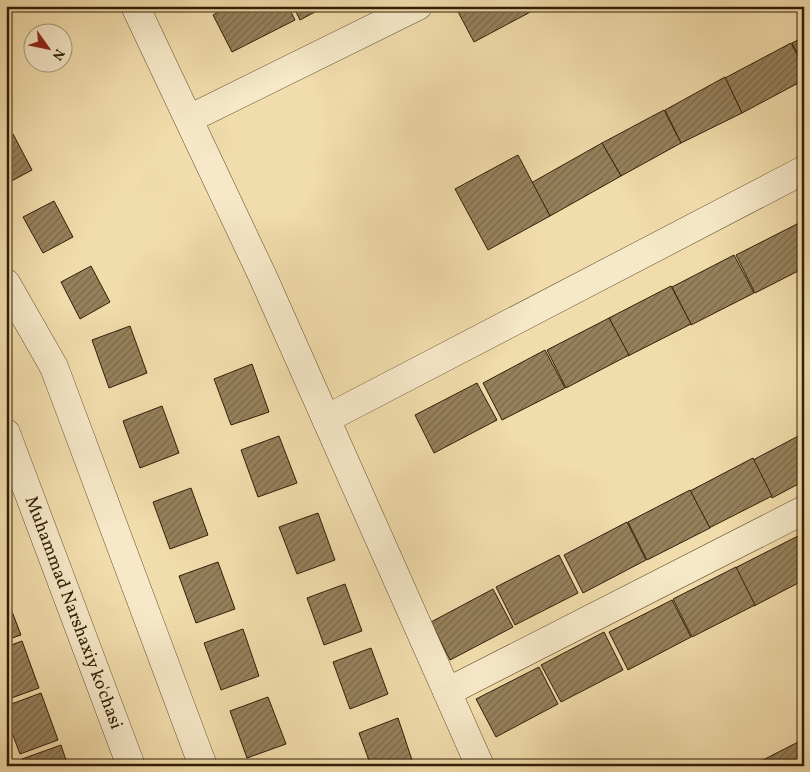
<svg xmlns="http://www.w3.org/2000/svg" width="810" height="772" font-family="Vollkorn,serif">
	<defs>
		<pattern id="building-hatch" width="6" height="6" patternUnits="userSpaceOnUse" patternTransform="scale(1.25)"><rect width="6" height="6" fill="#96815c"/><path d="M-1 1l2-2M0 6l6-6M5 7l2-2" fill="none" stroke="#7b694a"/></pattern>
	</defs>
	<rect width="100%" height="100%" fill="#f1dcab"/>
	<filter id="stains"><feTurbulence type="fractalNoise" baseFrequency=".004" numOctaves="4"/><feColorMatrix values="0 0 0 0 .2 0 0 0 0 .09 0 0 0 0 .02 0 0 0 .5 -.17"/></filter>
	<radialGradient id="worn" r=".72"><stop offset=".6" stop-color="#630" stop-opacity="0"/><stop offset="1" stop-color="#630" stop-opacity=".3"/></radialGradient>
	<g fill="url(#building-hatch)" stroke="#331e06">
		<path d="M229,6H288L295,20L232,52L213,15Z"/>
		<path d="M293,6H326L300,20Z"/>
		<path d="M455,6H535L536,9L474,42Z"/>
		<path d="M534,6H545L536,11Z"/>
		<path d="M804,37V67L792,43Z"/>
		<path d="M791,43L804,67V80L742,113L725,78Z"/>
		<path d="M725,77L742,113L681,143L665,110Z"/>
		<path d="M664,110L681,143L621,176L602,143Z"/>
		<path d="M13,134L32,170L6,184V138Z"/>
		<path d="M602,143L621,176L550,216L531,183Z"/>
		<path d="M518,155L550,216L488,250L455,189Z"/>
		<path d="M54,201L73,237L43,253L23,217Z"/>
		<path d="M804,221V234L799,224Z"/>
		<path d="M799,223L804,233V268L755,293L736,255Z"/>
		<path d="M734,255L754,293L691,325L672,287Z"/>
		<path d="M91,266L110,302L80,319L61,282Z"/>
		<path d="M671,286L691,324L628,356L609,318Z"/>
		<path d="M609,318L629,355L566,388L547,350Z"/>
		<path d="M130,326L147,373L109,388L92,340Z"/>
		<path d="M545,350L565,388L502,420L483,383Z"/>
		<path d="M252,364L269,412L231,425L214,379Z"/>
		<path d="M477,383L497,420L434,453L415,415Z"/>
		<path d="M162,406L179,453L140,468L123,421Z"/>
		<path d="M804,433V481L772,498L753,460Z"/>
		<path d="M279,436L297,483L258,497L241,450Z"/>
		<path d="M753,458L772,496L709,528L690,491Z"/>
		<path d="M191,488L208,535L170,549L153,502Z"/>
		<path d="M690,490L710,528L647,560L628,522Z"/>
		<path d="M318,513L335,560L297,574L279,527Z"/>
		<path d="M627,522L646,560L583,593L564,555Z"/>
		<path d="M804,534V548L798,537Z"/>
		<path d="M798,536L804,547V580L754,606L735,568Z"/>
		<path d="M559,555L578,593L515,625L496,587Z"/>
		<path d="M218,562L235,609L196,623L179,576Z"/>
		<path d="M736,567L755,605L692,637L673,599Z"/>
		<path d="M345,584L362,631L324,645L307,598Z"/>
		<path d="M493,589L513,627L450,660L431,622Z"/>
		<path d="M6,596L21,635L6,640Z"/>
		<path d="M672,600L691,637L628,670L609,632Z"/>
		<path d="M243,629L259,676L221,690L204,643Z"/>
		<path d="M604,632L623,670L561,702L541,665Z"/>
		<path d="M22,641L39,688L6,700V647Z"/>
		<path d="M371,648L388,694L350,709L333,662Z"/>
		<path d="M539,667L558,704L496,737L476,699Z"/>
		<path d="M41,693L58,740L20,754L6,717V706Z"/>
		<path d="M268,697L286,744L247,758L230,711Z"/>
		<path d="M398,718L414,766H371L359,733Z"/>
		<path d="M804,739V766H761L759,762Z"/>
		<path d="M61,745L68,766H25L22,759Z"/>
	</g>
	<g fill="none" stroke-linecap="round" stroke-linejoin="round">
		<g stroke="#624e2f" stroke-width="29">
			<g id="minor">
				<path d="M135,6L263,277L480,766"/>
				<path d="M189,119L418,6"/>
				<path d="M6,283L54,367L203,766"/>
				<path d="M326,419L804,170"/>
				<path id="s1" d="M6,433L131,766"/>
				<path d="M447,692L804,510"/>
			</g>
		</g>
		<use href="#minor" stroke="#f6e8c8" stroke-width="28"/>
	</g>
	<g text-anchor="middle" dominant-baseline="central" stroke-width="4" stroke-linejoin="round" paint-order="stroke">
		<g font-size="18" fill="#331e06" stroke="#f6e8c8">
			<text stroke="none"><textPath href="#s1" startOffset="192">Muhammad Narshaxiy ko'chasi</textPath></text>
		</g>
	</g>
	<rect width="810" height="772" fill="none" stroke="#f1dcab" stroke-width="25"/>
	<rect x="8" y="8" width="795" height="757" fill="none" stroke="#331e06" stroke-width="2.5"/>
	<rect x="12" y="12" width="785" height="747" fill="none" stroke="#331e06"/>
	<g transform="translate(48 48) rotate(123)"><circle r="24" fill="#f6e8c8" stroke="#a8977a"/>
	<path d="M0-4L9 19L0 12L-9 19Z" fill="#8f2418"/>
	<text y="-8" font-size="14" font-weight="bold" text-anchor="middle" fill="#331e06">N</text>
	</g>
	<rect width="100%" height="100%" filter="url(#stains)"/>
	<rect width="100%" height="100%" fill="url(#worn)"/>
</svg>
